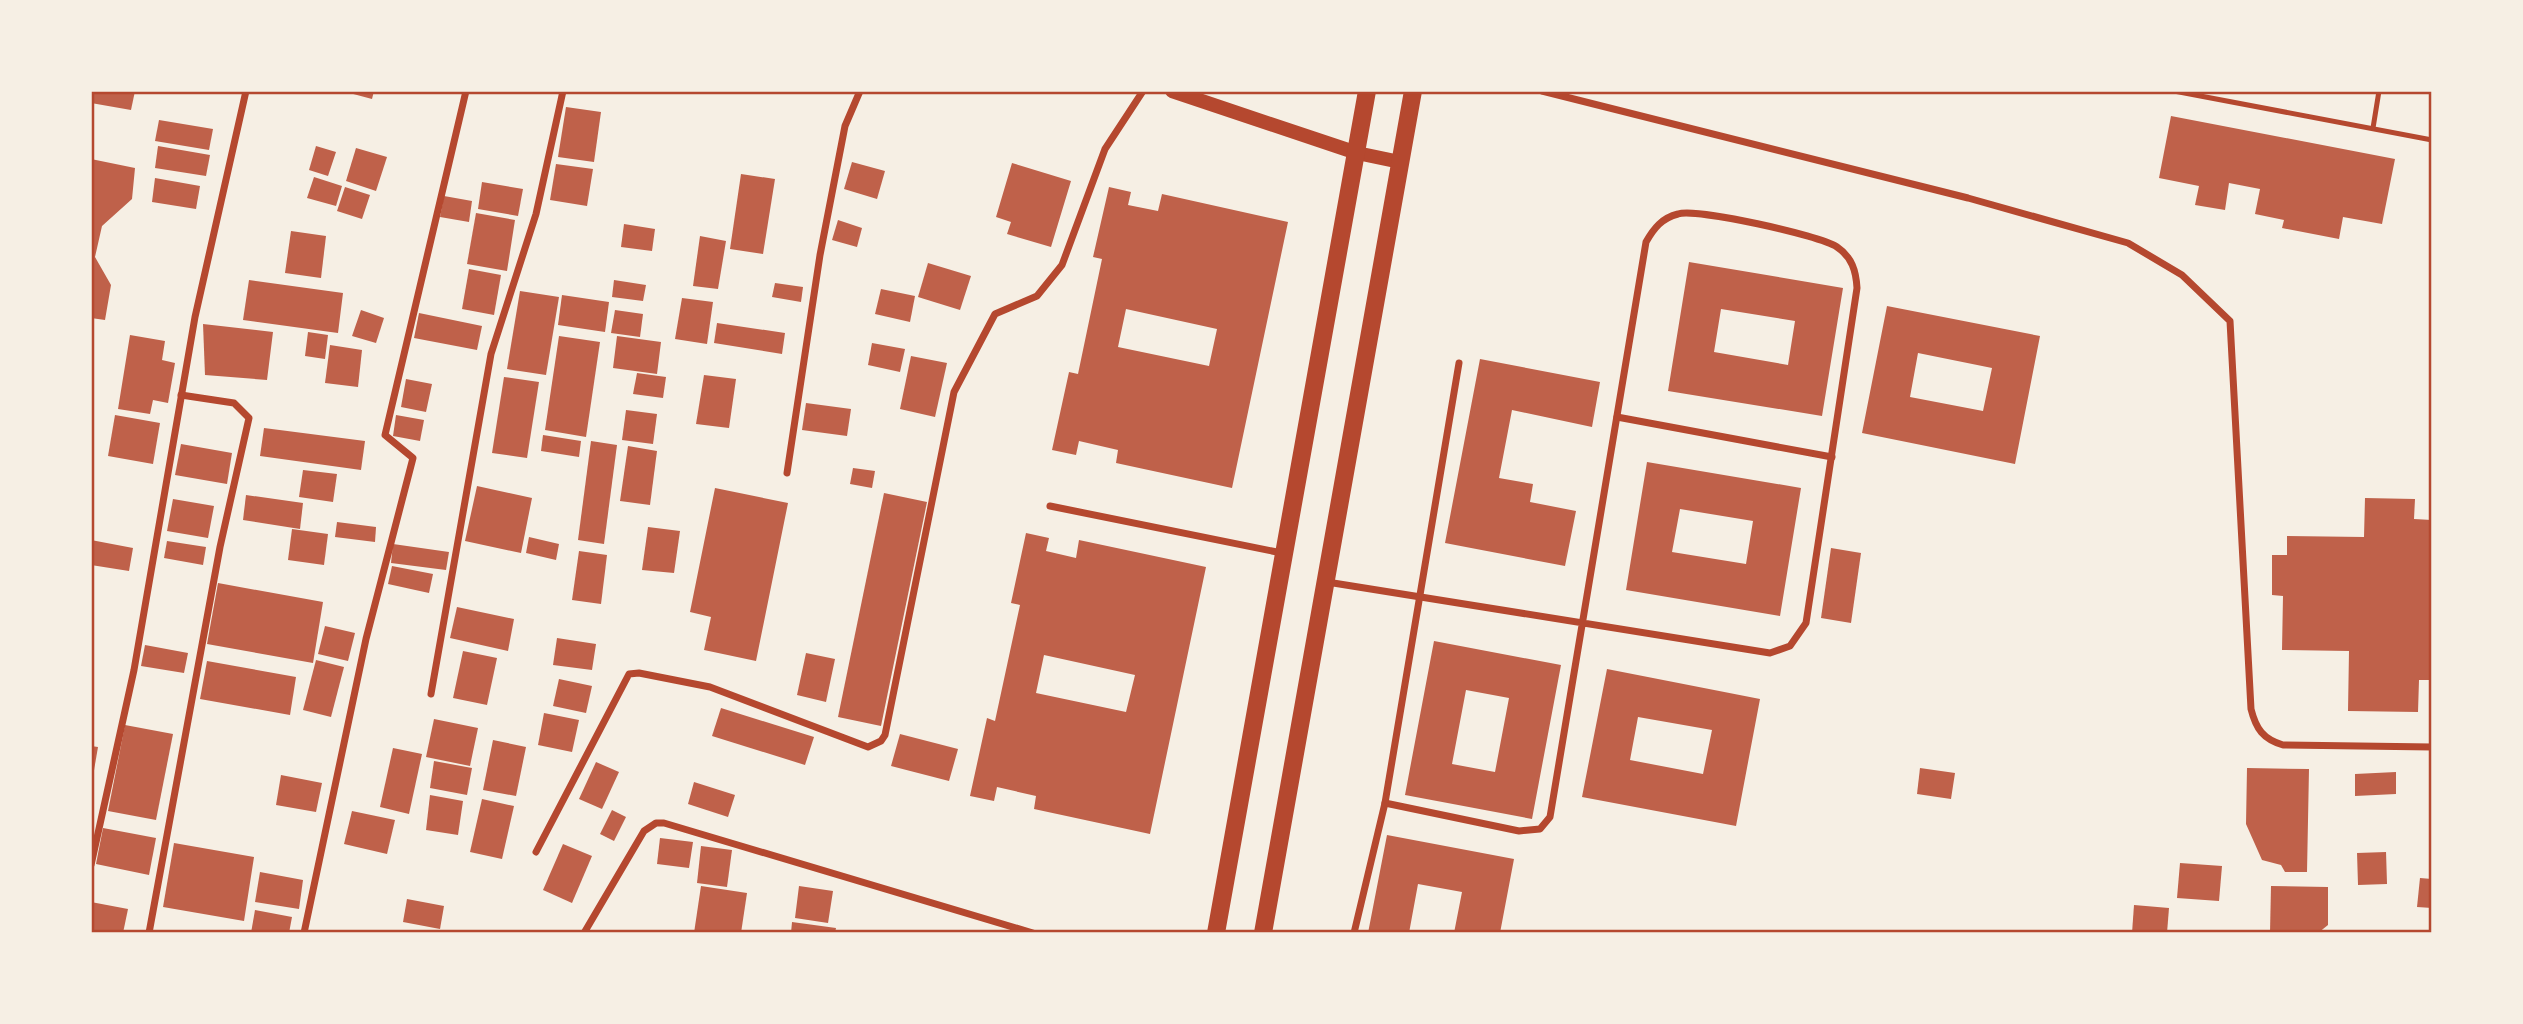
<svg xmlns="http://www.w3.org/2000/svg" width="2523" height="1024" font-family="'PT Serif',serif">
	<rect width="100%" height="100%" fill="#f6efe4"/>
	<g fill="#bf614a" fill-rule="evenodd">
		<path d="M91,91H135L131,110L91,103Z"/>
		<path d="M342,91H374L372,99Z"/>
		<path d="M566,107L601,112L594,162L558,157Z"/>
		<path d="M2171,116L2395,159L2382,224L2343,217L2339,239L2282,228L2284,220L2255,214L2260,189L2229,183L2225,210L2195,205L2199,186L2159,178Z"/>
		<path d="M159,120L213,129L209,150L155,141Z"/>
		<path d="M158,146L210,155L206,176L155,168Z"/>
		<path d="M316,146L336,152L328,176L309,170Z"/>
		<path d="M356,148L387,157L376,191L346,181Z"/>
		<path d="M91,159L135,168L132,199L102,226L95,257L111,285L105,320L91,318Z"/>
		<path d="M852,162L885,171L877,199L844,189Z"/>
		<path d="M1012,163L1071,181L1051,247L1007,234L1011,222L996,217Z"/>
		<path d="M556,164L593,169L587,206L550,200Z"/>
		<path d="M741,174L775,179L763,254L730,249Z"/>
		<path d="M314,177L342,186L336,206L307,198Z"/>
		<path d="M155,178L200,186L196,209L152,202Z"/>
		<path d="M482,182L523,189L518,216L478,209Z"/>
		<path d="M345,187L370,195L362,219L337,211Z"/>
		<path d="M1109,187L1131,192L1128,205L1158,211L1162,194L1288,222L1232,488L1116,463L1118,450L1079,441L1076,455L1052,450L1069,372L1078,374L1102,259L1093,257ZM1126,309L1217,329L1209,366L1118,347Z"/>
		<path d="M444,196L472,201L469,222L440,217Z"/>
		<path d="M476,213L515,220L507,271L467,264Z"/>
		<path d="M838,220L862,228L857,247L832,240Z"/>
		<path d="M624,224L655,229L652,251L621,247Z"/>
		<path d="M291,231L326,236L321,278L285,273Z"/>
		<path d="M700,236L726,241L718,289L693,286Z"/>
		<path d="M1689,262L1843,288L1822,416L1668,391ZM1721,309L1795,321L1788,365L1714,352Z"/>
		<path d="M928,263L971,276L960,310L918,297Z"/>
		<path d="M469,269L501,275L494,315L462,309Z"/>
		<path d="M249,280L343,293L338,333L243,320Z"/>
		<path d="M614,280L646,285L643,301L612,297Z"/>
		<path d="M775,283L803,287L801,302L772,297Z"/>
		<path d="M881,289L915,296L910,322L875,314Z"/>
		<path d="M520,291L559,297L546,375L507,369Z"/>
		<path d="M562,295L609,302L605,332L558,325Z"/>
		<path d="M682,298L713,302L707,344L675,339Z"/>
		<path d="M1887,306L2040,336L2015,464L1862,433ZM1918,353L1992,368L1983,411L1910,397Z"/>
		<path d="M361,310L384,318L376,343L352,336Z"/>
		<path d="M615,310L643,314L640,337L611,333Z"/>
		<path d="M419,313L482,326L477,350L414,338Z"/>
		<path d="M717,323L785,333L782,354L714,343Z"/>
		<path d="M203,324L273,332L267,380L205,375Z"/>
		<path d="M308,332L328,335L325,359L305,356Z"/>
		<path d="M130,335L165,341L162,360L175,363L168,403L153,400L150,414L118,409Z"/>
		<path d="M559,336L600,342L586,437L545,430Z"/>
		<path d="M617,336L661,342L657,374L613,368Z"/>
		<path d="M872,343L905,349L900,372L868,365Z"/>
		<path d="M330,345L362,350L358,387L325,383Z"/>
		<path d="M911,356L947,363L935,417L900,409Z"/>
		<path d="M1480,359L1600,382L1592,427L1512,410L1499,478L1533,484L1530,502L1576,511L1565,566L1445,543Z"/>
		<path d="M637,373L666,377L663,398L633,394Z"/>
		<path d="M704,375L736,379L729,428L696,424Z"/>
		<path d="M504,377L539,382L527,458L492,453Z"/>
		<path d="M406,379L432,384L426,412L401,407Z"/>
		<path d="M806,403L851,409L847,436L802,430Z"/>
		<path d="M626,410L657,414L653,444L622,440Z"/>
		<path d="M115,415L160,423L153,464L108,456Z"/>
		<path d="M396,415L424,420L420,441L393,436Z"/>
		<path d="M264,428L365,441L361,470L260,456Z"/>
		<path d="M543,435L581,441L579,457L541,451Z"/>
		<path d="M591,441L617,445L604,544L578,540Z"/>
		<path d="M181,444L232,453L227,484L175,475Z"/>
		<path d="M628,446L657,451L650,505L620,501Z"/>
		<path d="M1647,462L1801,488L1780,616L1626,590ZM1680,509L1753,521L1746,564L1672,552Z"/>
		<path d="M853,468L875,471L872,488L850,484Z"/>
		<path d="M303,470L337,474L333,502L299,497Z"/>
		<path d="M477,486L532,498L521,553L465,541Z"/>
		<path d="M715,488L788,503L756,661L704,650L711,617L690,612Z"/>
		<path d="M884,493L927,502L881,726L838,717Z"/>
		<path d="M246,495L303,503L300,529L243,520Z"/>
		<path d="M2365,498L2415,499L2414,519L2432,520V680H2419L2418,712L2348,711L2349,651L2282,650L2283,596L2272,595V555H2287V536L2364,537Z"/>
		<path d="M173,499L214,506L208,538L167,531Z"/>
		<path d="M337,522L376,527L375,542L335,537Z"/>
		<path d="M648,527L680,531L674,573L642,570Z"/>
		<path d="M292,529L328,534L324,565L288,560Z"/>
		<path d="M1026,533L1049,538L1046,551L1076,558L1079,540L1206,567L1150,834L1034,809L1036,796L997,787L994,801L970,796L987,718L995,721L1020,605L1011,603ZM1044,655L1135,675L1126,712L1036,693Z"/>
		<path d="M529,537L559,544L556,560L526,553Z"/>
		<path d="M91,540L133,548L129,571L91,565Z"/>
		<path d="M167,541L206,547L203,565L164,558Z"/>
		<path d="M393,544L449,552L446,570L391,563Z"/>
		<path d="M1831,548L1861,553L1851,623L1821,618Z"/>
		<path d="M579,551L607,555L601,604L572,600Z"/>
		<path d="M392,566L433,574L429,593L388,584Z"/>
		<path d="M218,583L323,602L313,663L207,644Z"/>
		<path d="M457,607L514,619L508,651L450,638Z"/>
		<path d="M325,626L355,633L348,661L318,654Z"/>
		<path d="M557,638L596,644L592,670L553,665Z"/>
		<path d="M1434,641L1561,665L1532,819L1405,795ZM1466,690L1509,698L1495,772L1452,764Z"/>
		<path d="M145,645L188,653L184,673L141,666Z"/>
		<path d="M463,651L497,658L487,705L453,698Z"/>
		<path d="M806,653L835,659L826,702L797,695Z"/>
		<path d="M316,660L344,667L331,717L303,710Z"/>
		<path d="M207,661L296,677L290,715L200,699Z"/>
		<path d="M1607,669L1760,699L1736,826L1582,797ZM1638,717L1712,730L1703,774L1630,760Z"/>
		<path d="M559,679L592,686L586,713L553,706Z"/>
		<path d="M721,708L814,737L805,765L712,736Z"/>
		<path d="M544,713L579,720L572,752L538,745Z"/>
		<path d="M434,719L478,728L470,766L426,757Z"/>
		<path d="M125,725L173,734L156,820L108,811Z"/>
		<path d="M900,734L958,749L949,781L891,766Z"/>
		<path d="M493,740L526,747L516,796L483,790Z"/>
		<path d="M91,746L98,747L92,782H91Z"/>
		<path d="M393,748L422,754L409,814L380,807Z"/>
		<path d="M434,761L472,768L467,795L430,788Z"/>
		<path d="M596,762L619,772L602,809L579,799Z"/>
		<path d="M1920,768L1955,773L1951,799L1917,794Z"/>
		<path d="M2247,768L2309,769L2307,872H2285L2281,865L2262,860L2246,824Z"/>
		<path d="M2396,772V794L2355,796V774Z"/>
		<path d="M281,775L322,783L316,812L276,805Z"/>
		<path d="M694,782L735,795L728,817L688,804Z"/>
		<path d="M430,795L463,801L458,835L426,830Z"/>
		<path d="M482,799L514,806L502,859L470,852Z"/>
		<path d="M612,810L626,817L614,841L600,834Z"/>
		<path d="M352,811L395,820L387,854L344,844Z"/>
		<path d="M103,828L156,838L149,875L96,864Z"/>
		<path d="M1387,835L1514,859L1500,933H1454L1462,892L1418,884L1409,933H1368Z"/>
		<path d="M660,838L693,842L689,868L657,864Z"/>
		<path d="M174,843L254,857L244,921L163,907Z"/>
		<path d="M563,844L592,856L572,903L543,890Z"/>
		<path d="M701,846L732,850L727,887L697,883Z"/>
		<path d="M2386,852L2387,884L2358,885L2357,853Z"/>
		<path d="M2180,863L2222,866L2219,901L2177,898Z"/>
		<path d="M260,872L303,880L299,909L255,902Z"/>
		<path d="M2420,878L2432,879V908L2417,907Z"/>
		<path d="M701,886L747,893L741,933H694Z"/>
		<path d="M799,886L833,891L828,923L795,918Z"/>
		<path d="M2271,886L2328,887V925L2318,933H2270Z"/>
		<path d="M407,899L444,906L440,929L403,922Z"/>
		<path d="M91,902L128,909L123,933H91Z"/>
		<path d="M2134,905L2169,908L2167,933H2132Z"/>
		<path d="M255,910L292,917L289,933H251Z"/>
		<path d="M792,922L836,928L835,933H791Z"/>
	</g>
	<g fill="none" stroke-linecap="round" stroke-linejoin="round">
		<g stroke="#b5482f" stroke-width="5">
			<path d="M2174,91L2432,140"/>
			<path d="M2373,128L2379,91"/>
		</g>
		<g stroke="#b5482f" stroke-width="7">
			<path d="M1542,91L1968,198L2128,243L2182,275L2230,321L2251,709C2256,729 2263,739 2283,745L2432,747"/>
			<path d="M1617,417L1832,457"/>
			<path d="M787,473L820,255L845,126L860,91"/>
			<path d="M1050,506L1282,553"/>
			<path d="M1327,582L1770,653L1790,646L1806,623L1857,288C1856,271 1852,257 1837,247C1819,235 1696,208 1678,214C1662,218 1654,228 1646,242L1550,817L1540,829L1519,831L1385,803"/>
			<path d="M431,694L491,354L536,214L563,91"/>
			<path d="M536,852L629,674L639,673L710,687L868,747L881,741L885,735L954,392L995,314L1037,296L1062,265L1105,149L1143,91"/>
			<path d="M91,865L134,670L195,317L246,91"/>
			<path d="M149,933L220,547L249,418L234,403L181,395"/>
			<path d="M304,933L366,639L413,458L385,435L466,91"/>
			<path d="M584,933L644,831L656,823H664L1033,933"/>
			<path d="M1354,933L1385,803L1459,363"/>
		</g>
		<path stroke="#b5482f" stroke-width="14" d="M1172,91L1357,153L1400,162"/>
		<g stroke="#b5482f" stroke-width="18">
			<path d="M1216,933L1367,91"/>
			<path d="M1263,933L1413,91"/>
		</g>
	</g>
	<rect width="2523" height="1024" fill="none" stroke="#f6efe4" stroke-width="186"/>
	<rect x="93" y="93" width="2337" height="838" fill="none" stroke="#b5482f" stroke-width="2.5"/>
</svg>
